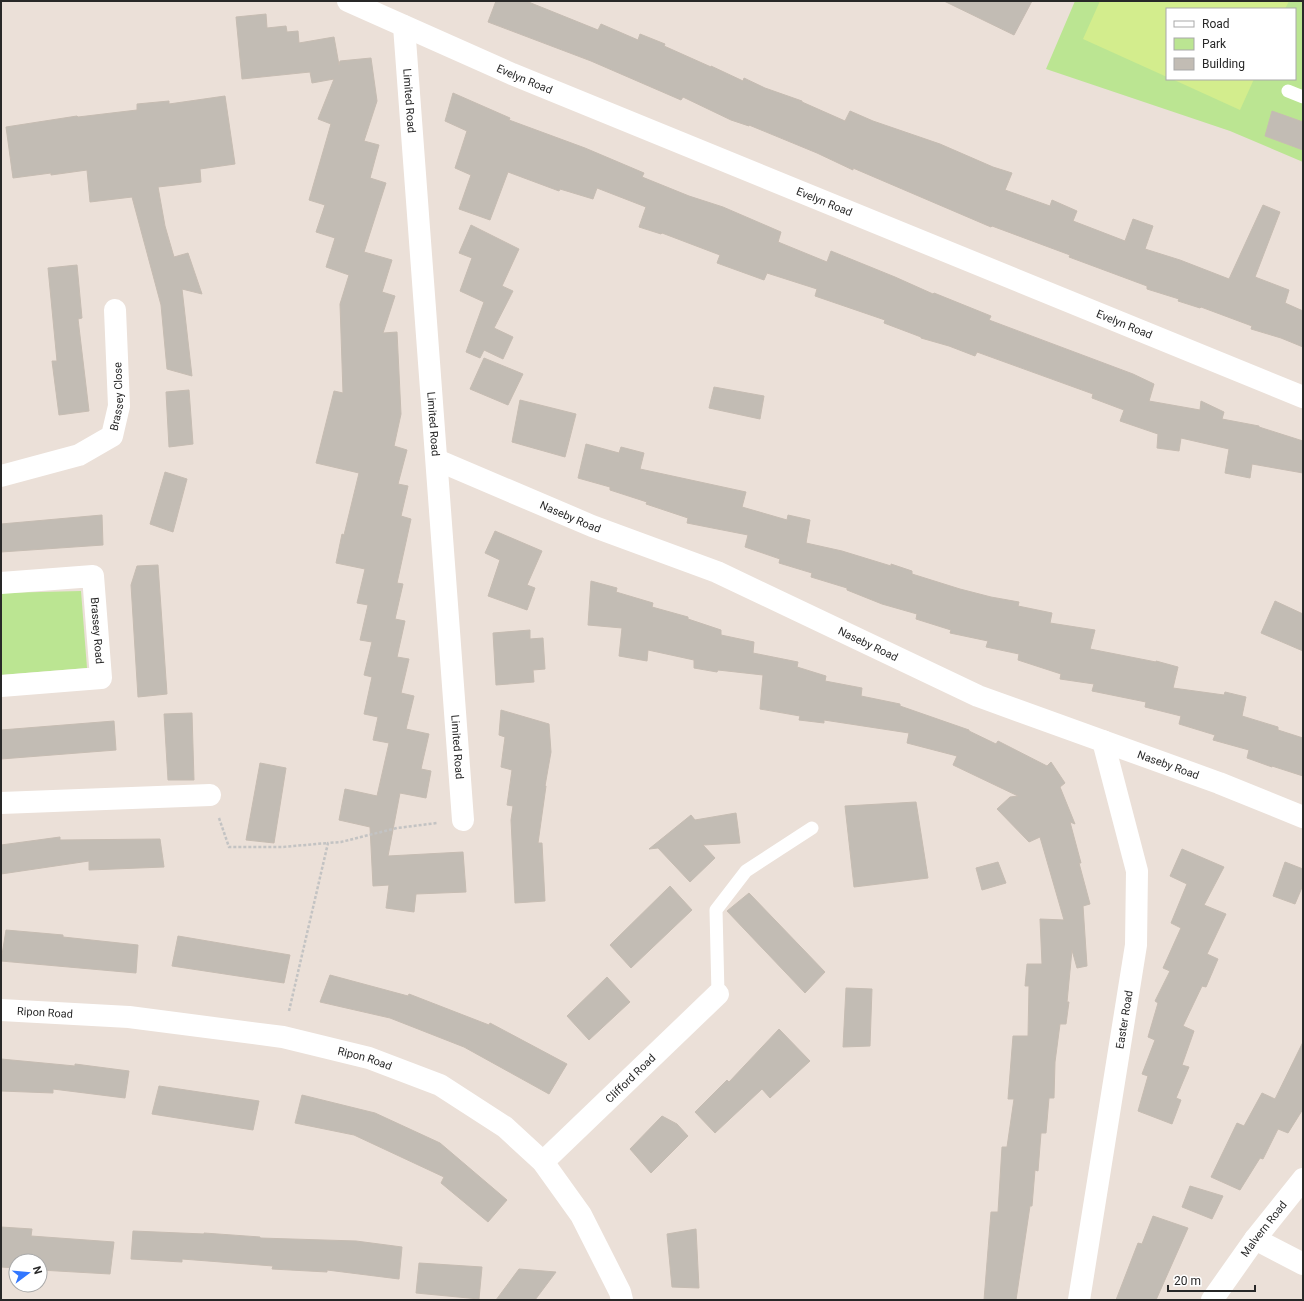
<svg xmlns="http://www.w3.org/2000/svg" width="1304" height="1301" font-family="Roboto,sans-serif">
	<rect width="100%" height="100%" fill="#ebe0d8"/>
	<g fill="#bbe592" fill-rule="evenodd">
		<path d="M1075,1H1303V162L1230,131L1046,69ZM1167,9H1295V79H1167Z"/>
		<path d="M81,591L87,668L1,675V593Z"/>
	</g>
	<g fill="#d3ed8d">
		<path d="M1100,1H1289L1285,9H1167V77L1083,39Z"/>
		<path d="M1172,79H1254L1240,110Z"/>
	</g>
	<g fill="#c2bcb4" stroke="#c6bcb2">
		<path d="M496,1H526L598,30L601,24L638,40L640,34L665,44L664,46L711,67V66L743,81L744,78L765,88L802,101V102L845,121L850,111L873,121L940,144L993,167L1012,173L1005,190L1050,206L1052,200L1077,211L1073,221L1125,241L1133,219L1153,226L1145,249L1180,260L1229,279L1263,205L1280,212L1255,277L1289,290L1285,303L1303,311V347L1281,338L1251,329L1252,326L1201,307L1200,308L1178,301L1179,299L1147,289V286L1069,257L1070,255L992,226L991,227L853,168V170L817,153L749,125V126L731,120L683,97L681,100L591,61L488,22Z"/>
		<path d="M944,1H1032L1014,35Z"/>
		<path d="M266,14L267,28L286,26L287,32L298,31L299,43L334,37L339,65L340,61L371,58L377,101L364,141L379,145L370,178L386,183L364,252L392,260L382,292L395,296L383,333L397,332L401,414L394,446L407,450L398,484L408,486L401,516L411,519L397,583L403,584L395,619L405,621L397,657L409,659L401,693L414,696L406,729L429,734L421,769L431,771L426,798L400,793L388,856L463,852L466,892L416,894L414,912L386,908L389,885L373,886L370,827L339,820L345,789L377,796L389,743L373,740L378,717L364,714L372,677L364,675L372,642L360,640L368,605L357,603L365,569L336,563L342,534L344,535L359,473L316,463L334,391L343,393L340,304L349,275L326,267L335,238L316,232L325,205L309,200L331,124L318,119L334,79L312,83L310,72L242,79L236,17Z"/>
		<path d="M453,93L510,118L509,120L585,148L644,173L642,177L689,196L723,207L781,232L778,242L827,262L831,251L895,277L933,294L934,293L991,316L989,320L1133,374L1154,384L1149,401L1200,410L1201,401L1224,412L1222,419L1259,426V427L1303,441V473L1252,464L1250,478L1225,473L1229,449L1181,438L1179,451L1157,448L1158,434L1120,421L1124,410L1092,398L1093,394L977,352L975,356L949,346L921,338V337L884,323L885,320L815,296L817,289L767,273L764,280L717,263L720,255L662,233L661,234L639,227L646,207L597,188L593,199L560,189L559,191L508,172L490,220L459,209L471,175L455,168L467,131L445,121Z"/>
		<path d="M225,96L235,164L200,169L201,182L158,187L165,226L174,257L188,253L202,294L182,289L192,376L167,369L161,305L132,197L90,202L87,170L51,175V173L13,178L6,127L77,116L78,117L137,110V104L169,101V104Z"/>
		<path d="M1272,111L1303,122V150L1265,136Z"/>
		<path d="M471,225L519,249L502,286L513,291L494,328L513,337L503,359L484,350L480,358L466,352L484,302L460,291L472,258L459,253Z"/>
		<path d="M77,265L82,318L78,319L89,411L59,415L52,361H57L48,268Z"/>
		<path d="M484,358L523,374L508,405L470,389Z"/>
		<path d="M714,387L764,396L760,419L709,408Z"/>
		<path d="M189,390L193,444L169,447L166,392Z"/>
		<path d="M520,400L576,414L565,457L512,442Z"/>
		<path d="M586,444L619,453L621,447L644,453L640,469L746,492L742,507L787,520L788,515L810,520L806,543L842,551L891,566V564L912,571V574L960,589L991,597L1019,602L1018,606L1052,613L1050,623L1095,630L1090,649L1156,662V661L1178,667L1173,688L1224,695L1225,692L1246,697L1242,716L1278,727V730L1303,738V776L1272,766V767L1247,758L1249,750L1213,740L1215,735L1179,724L1181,716L1145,707L1146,702L1092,691L1094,684L1060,679L1061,674L1018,660L1019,654L986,647L988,641L950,633L951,630L916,619L917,614L882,604L847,590V588L811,577L812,573L779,563L780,559L745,547L748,535L687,523L688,518L646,504L647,502L610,490V487L578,478Z"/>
		<path d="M165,472L187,479L173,532L150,524Z"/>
		<path d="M102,515L103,545L1,552V524Z"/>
		<path d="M495,531L542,551L527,585L535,588L527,610L488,596L500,560L485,553Z"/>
		<path d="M158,565L167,694L138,697L131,585L137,566Z"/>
		<path d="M591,581L617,588L616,592L653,603L652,607L688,617V619L721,630V635L754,642L753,653L798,662L797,667L826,676L825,681L862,688L861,696L900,704V706L969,730V731L996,744L998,741L1047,766L1051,762L1065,783L1060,787L1075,824L1070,822L1081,863H1079L1090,904L1083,906L1087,966L1077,968L1072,950L1067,1002H1069L1066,1024H1060L1055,1062L1054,1098H1049L1046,1133H1041L1038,1171L1035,1170L1032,1206H1030L1016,1300H984L991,1212H998L1002,1147H1007L1014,1099H1008L1013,1036H1028L1029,986H1025L1027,964H1042L1040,919L1064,920L1040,837L1029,842L997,809L1010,797L1018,796L953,765L957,756L907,743L909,733L824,720V723L799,720L800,716L760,709L763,675L718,670L717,672L694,668V660L648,650L647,661L619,656L622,628L588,625Z"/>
		<path d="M1275,601L1303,614V651L1261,633Z"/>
		<path d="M530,630V639L543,638L545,669L533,670L534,682L496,685L493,633Z"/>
		<path d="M501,710L549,724L551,752L545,786H546L538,843H542L545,901L515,903L511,820L513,806L507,805L512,770L501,767L505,737L499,735Z"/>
		<path d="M192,713L194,780H168L164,714Z"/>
		<path d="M114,721L116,750L1,759V730Z"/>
		<path d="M260,763L286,768L274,843L246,840Z"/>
		<path d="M916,802L928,878L854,887L845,806Z"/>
		<path d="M736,813L740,843L703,845L715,858L690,882L658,848L649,849L691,815L695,820Z"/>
		<path d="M60,837V840L160,839L164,867L89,870V861L1,874V845Z"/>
		<path d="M1182,849L1224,867L1204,905L1226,914L1207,954L1218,959L1206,987L1202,986L1183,1026L1194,1031L1182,1065L1189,1067L1176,1098L1181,1100L1172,1124L1138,1111L1148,1076L1142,1074L1155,1040L1148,1037L1158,1003L1155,1001L1170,971L1163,968L1181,928L1171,923L1187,884L1170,876Z"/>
		<path d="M998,862L1006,883L982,890L976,868Z"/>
		<path d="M1285,862L1303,869V885L1295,904L1273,896Z"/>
		<path d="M670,886L692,910L631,968L610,945Z"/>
		<path d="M749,893L825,972L805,993L727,911Z"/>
		<path d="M6,930L63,935V937L138,945L136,973L1,961Z"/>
		<path d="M178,936L290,955L284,983L172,966Z"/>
		<path d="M330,975L408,996L409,994L489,1025L490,1023L567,1064L549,1094L464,1047L390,1018L320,1002Z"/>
		<path d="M607,977L630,1002L589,1040L567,1016Z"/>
		<path d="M846,988L872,989L870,1046L843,1047Z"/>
		<path d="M779,1029L810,1061L770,1098L762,1089L715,1133L695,1112L727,1080L729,1082Z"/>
		<path d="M1303,1042V1109L1288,1133L1278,1129L1263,1159L1260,1158L1240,1190L1211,1177L1237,1123L1244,1126L1262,1093L1275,1099Z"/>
		<path d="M1,1059L75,1066V1064L129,1071L125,1098L53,1089V1093L1,1091Z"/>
		<path d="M159,1086L259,1101L253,1130L152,1114Z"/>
		<path d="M302,1095L375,1113L440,1143L507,1200L488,1222L441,1183L444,1177L354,1135L295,1123Z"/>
		<path d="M662,1116L677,1124L688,1136L651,1173L630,1149Z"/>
		<path d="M1190,1186L1223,1196L1212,1219L1182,1207Z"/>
		<path d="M1153,1216L1188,1228L1156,1300H1116L1138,1243L1142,1244Z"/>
		<path d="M1,1227L32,1229L31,1236L114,1242L110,1274L40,1270V1261H16V1268L1,1267Z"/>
		<path d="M696,1229L699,1288L672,1287L667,1234Z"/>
		<path d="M133,1231L204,1234V1233L260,1237V1238L356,1241L402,1247L399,1279L327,1270V1272L272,1269L273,1266L182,1259V1262L131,1259Z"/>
		<path d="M419,1263L482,1267L479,1299L416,1293Z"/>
		<path d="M519,1269L556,1272L535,1300H496Z"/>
	</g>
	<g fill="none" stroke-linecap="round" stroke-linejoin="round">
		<g stroke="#c3c3c3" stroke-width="2.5" stroke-dasharray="3 2" stroke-linecap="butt">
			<path d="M219,818L229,847H282L328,843"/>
			<path d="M289,1011L328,843L341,842L397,828L437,823"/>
		</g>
		<g stroke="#fff" stroke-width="13">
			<path d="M1288,91L1303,97"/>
			<path d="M718,994L716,910L746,871L812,828"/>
		</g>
		<g stroke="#fff" stroke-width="22">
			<path id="s1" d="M348,1L512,74L1303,397"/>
			<path id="s2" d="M404,26L463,820"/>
			<path id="s3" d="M437,460L592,526L717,572L978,696L1219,783L1303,817"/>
			<path id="s4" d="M1,476L79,455L112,436L119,406L115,310"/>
			<path id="s5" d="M1,583L93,576L101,678L1,686"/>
			<path d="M1,803L210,795"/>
			<path id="s6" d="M1,1010L129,1017L283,1037L369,1058L440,1085L505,1127L543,1162L581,1215L620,1292L622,1300"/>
			<path id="s7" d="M543,1162L718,994"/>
			<path d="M1255,1239L1303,1264"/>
			<path id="s8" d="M1079,1300L1136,945L1137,871L1103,741"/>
		</g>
		<path stroke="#fff" stroke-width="22" id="s9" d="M1212,1300L1255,1239L1303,1179"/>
	</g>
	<g text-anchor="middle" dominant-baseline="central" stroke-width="3" stroke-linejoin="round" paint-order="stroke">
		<g font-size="11" fill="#282828" stroke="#fff">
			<text stroke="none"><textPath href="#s1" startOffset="193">Evelyn Road</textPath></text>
			<text stroke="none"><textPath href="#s2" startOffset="75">Limited Road</textPath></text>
			<text stroke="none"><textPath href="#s1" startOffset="517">Evelyn Road</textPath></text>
			<text stroke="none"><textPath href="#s1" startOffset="841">Evelyn Road</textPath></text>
			<text stroke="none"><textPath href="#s4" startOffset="159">Brassey Close</textPath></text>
			<text stroke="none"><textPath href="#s2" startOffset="399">Limited Road</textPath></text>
			<text stroke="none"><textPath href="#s3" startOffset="145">Naseby Road</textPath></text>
			<text stroke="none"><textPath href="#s5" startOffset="147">Brassey Road</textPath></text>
			<text stroke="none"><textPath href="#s3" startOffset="469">Naseby Road</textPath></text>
			<text stroke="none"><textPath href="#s2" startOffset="723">Limited Road</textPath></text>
			<text stroke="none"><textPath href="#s3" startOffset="793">Naseby Road</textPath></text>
			<text stroke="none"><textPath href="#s6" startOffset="44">Ripon Road</textPath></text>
			<text stroke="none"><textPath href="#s8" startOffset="284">Easter Road</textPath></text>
			<text stroke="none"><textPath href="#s6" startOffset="368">Ripon Road</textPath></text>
			<text stroke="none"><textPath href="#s7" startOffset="121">Clifford Road</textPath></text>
			<text stroke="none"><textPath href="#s9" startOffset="88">Malvern Road</textPath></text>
		</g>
	</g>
	<rect width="1304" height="1301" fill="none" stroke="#282828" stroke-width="4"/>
	<rect x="1166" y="8" width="130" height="72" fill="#ffffff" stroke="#a9a9a9"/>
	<rect x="1174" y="21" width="20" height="6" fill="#ffffff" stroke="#a9a9a9"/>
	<text x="1202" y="28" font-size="12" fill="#282828">Road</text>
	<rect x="1174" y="38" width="20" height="12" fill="#bbe592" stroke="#a9a9a9"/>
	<text x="1202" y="48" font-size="12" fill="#282828">Park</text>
	<rect x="1174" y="58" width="20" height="12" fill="#c2bcb4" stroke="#a9a9a9"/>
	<text x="1202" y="68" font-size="12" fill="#282828">Building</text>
	<g transform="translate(28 1273) rotate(74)"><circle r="19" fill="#ffffff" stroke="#a9a9a9"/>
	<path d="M0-3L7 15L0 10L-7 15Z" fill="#3277ff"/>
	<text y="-6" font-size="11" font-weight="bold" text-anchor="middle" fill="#282828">N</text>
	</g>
	<path d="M1168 1285v6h87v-6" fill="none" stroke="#282828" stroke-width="2"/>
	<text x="1174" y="1285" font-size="12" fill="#282828" stroke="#ffffff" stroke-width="3" paint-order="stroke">20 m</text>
</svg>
